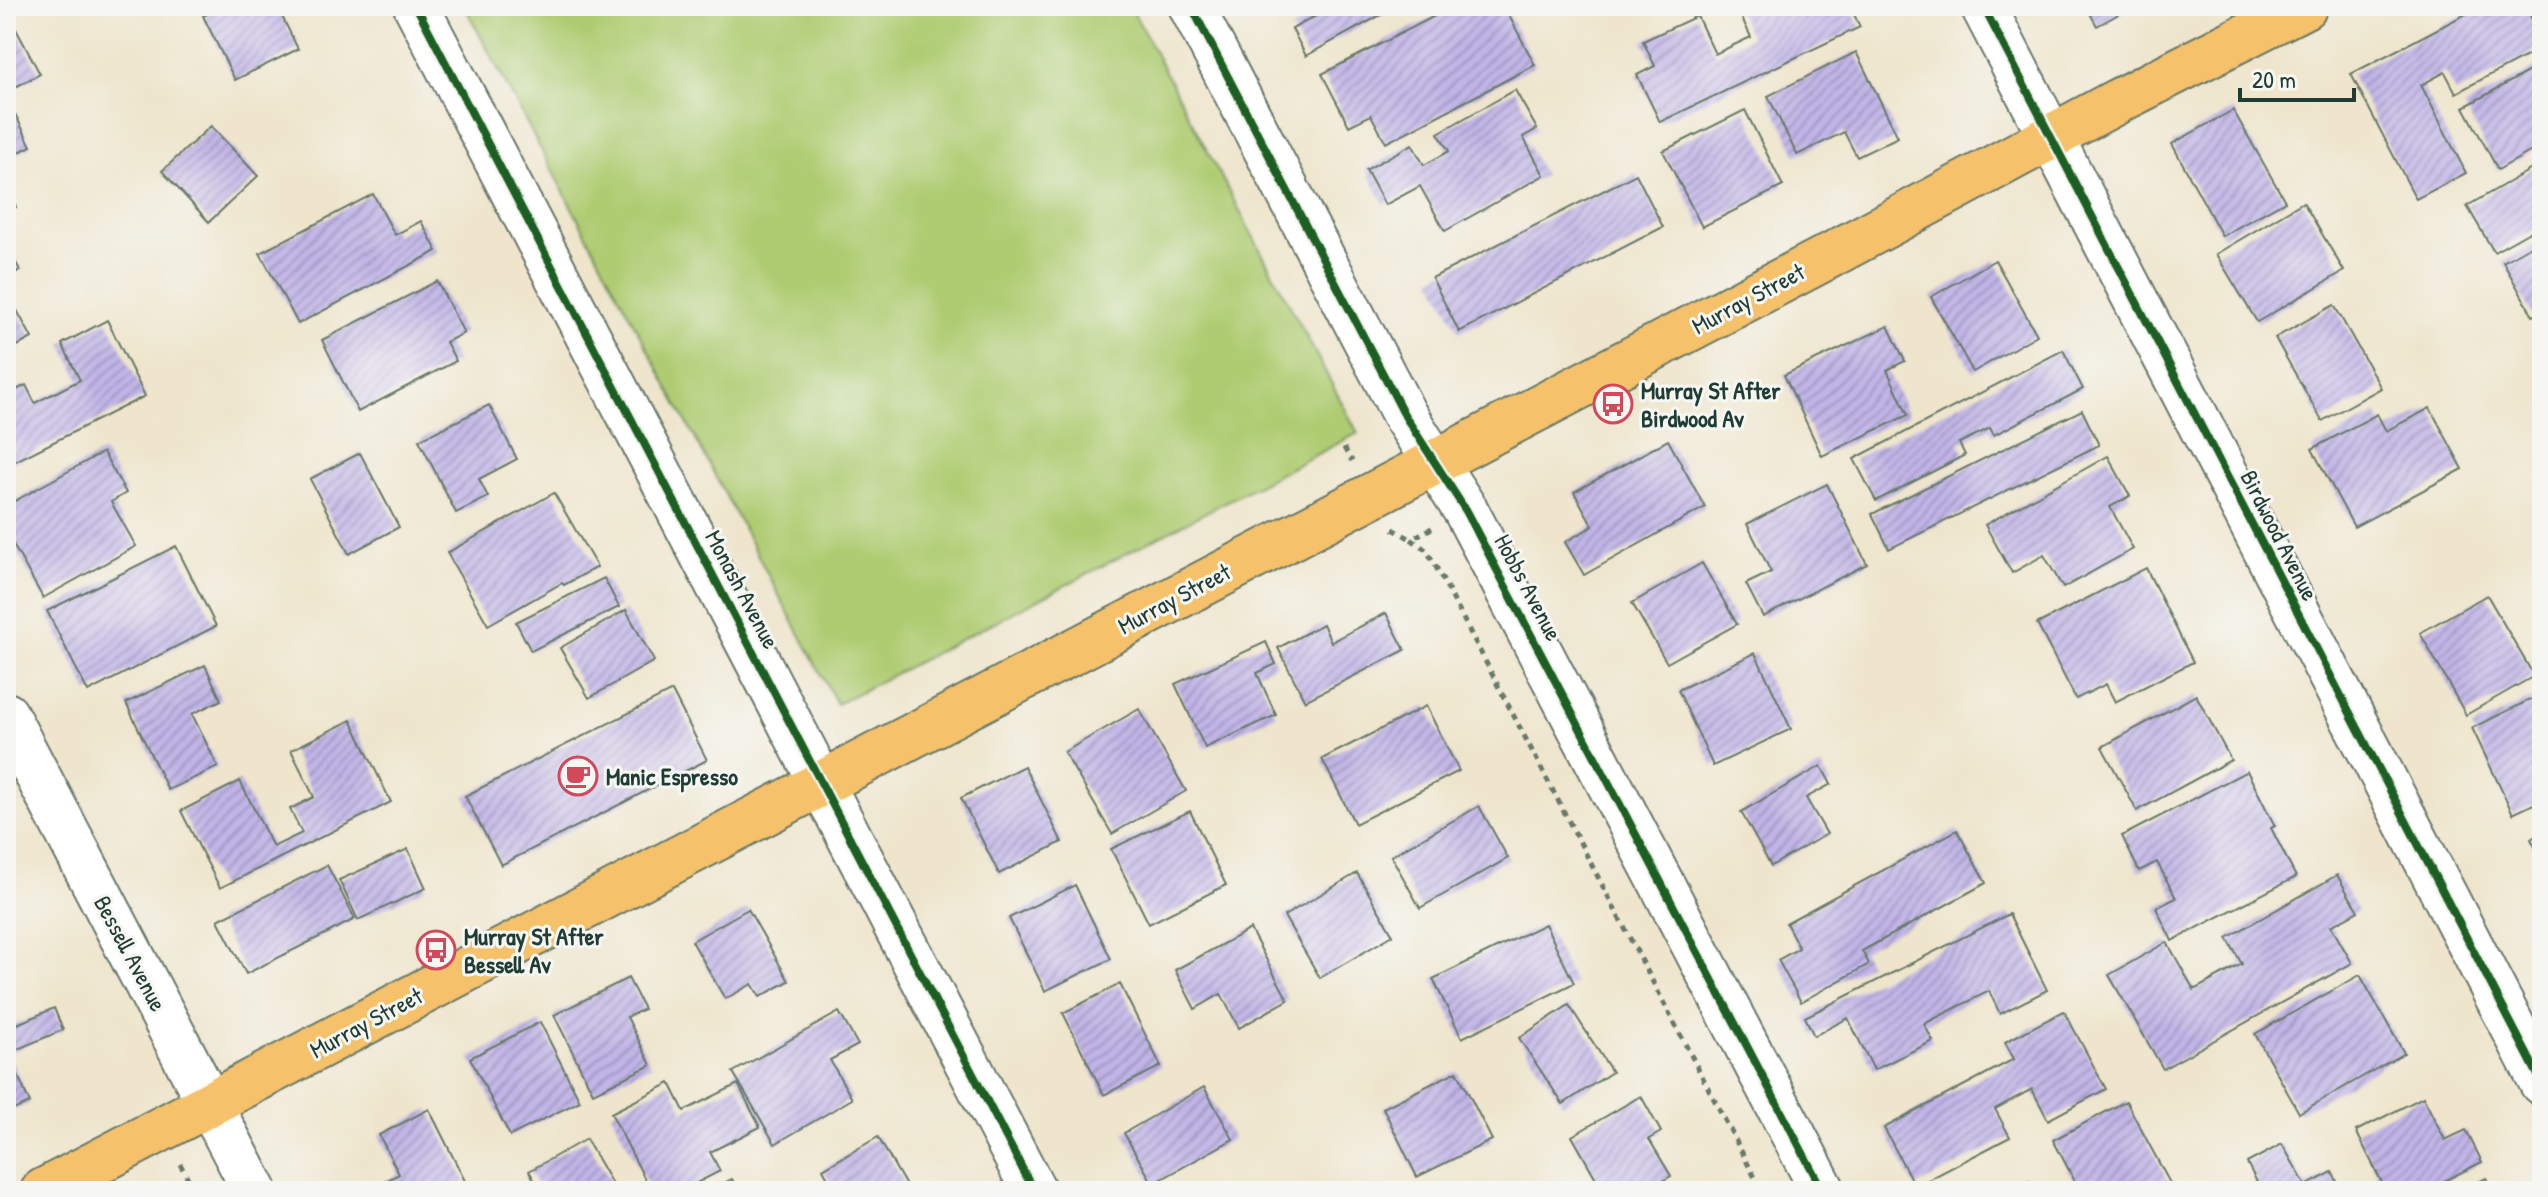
<svg xmlns="http://www.w3.org/2000/svg" width="2548" height="1197" font-family="'Patrick Hand',sans-serif">
	<defs>
		<pattern id="building-hatch" width="6" height="6" patternUnits="userSpaceOnUse" patternTransform="scale(2)"><rect width="6" height="6" fill="#c1b5e7"/><path d="M-1 1l2-2M0 6l6-6M5 7l2-2" fill="none" stroke="#9c94bc"/></pattern>
	</defs>
	<rect width="100%" height="100%" fill="#f6f6f2"/>
	<filter id="ink" filterUnits="userSpaceOnUse"><feTurbulence type="fractalNoise" baseFrequency=".0125" numOctaves="2"/><feDisplacementMap in="SourceGraphic" scale="16" xChannelSelector="R" yChannelSelector="G"/><feConvolveMatrix kernelMatrix="1 2 1 2 8 2 1 2 1" color-interpolation-filters="sRGB"/></filter>
	<filter id="wash" filterUnits="userSpaceOnUse"><feTurbulence type="fractalNoise" baseFrequency=".006" numOctaves="4" result="noise"/><feDisplacementMap in="SourceGraphic" scale="32" xChannelSelector="R" yChannelSelector="G"/><feGaussianBlur stdDeviation="1.8" result="paint"/><feColorMatrix in="noise" values="0 0 0 0 0 0 0 0 0 0 0 0 0 0 0 0 0 1.4 0 .05"/><feComposite in="paint" operator="in"/></filter>
	<g filter="url(#wash)">
		<rect width="100%" height="100%" fill="#eee5cc"/>
		<path fill="#afcc72" stroke="#678453" stroke-width="2" d="M476,6H1130L1358,433L837,704L467,11Z"/>
		<g id="blocks">
			<g fill="url(#building-hatch)">
				<path d="M223,6H277L298,49L235,80L203,16Z"/>
				<path d="M1317,6H1397L1306,56L1292,29L1321,13Z"/>
				<path d="M1454,6H1504L1535,65L1386,143L1371,115L1349,126L1322,74Z"/>
				<path d="M1736,6H1803L1805,10L1813,6H1850L1860,27L1660,122L1637,75L1655,66L1643,41L1697,16L1715,54L1751,37Z"/>
				<path d="M2086,6H2133L2097,26Z"/>
				<path d="M2481,6H2525L2542,39V48L2456,93L2445,72L2421,85L2466,173L2416,199L2351,74Z"/>
				<path d="M16,29L40,74L6,92V34Z"/>
				<path d="M1856,52L1898,137L1857,157L1844,132L1797,155L1768,96Z"/>
				<path d="M2542,64V145L2498,170L2464,107Z"/>
				<path d="M1515,90L1537,129L1523,137L1544,175L1445,231L1420,186L1385,205L1366,170L1412,144L1424,165L1449,151L1438,133Z"/>
				<path d="M1745,110L1783,186L1702,227L1663,151Z"/>
				<path d="M2233,110L2285,201L2222,236L2172,144Z"/>
				<path d="M14,112L31,146L6,159V116Z"/>
				<path d="M211,126L258,176L209,222L162,171Z"/>
				<path d="M2542,163V225L2494,252L2467,206Z"/>
				<path d="M1636,174L1663,227L1459,332L1432,278Z"/>
				<path d="M6,188L16,207L6,212Z"/>
				<path d="M373,194L395,235L421,221L437,251L298,324L260,253Z"/>
				<path d="M2303,202L2344,271L2257,322L2216,254Z"/>
				<path d="M2542,240V311L2533,316L2503,262Z"/>
				<path d="M6,245L20,270L6,278Z"/>
				<path d="M1995,260L2037,335L1973,372L1931,297Z"/>
				<path d="M437,281L464,333L446,342L456,361L358,412L322,340Z"/>
				<path d="M6,290L32,338L6,352Z"/>
				<path d="M2334,305L2381,388L2322,421L2275,338Z"/>
				<path d="M107,320L145,396L6,466V395L26,385L35,403L80,380L62,344Z"/>
				<path d="M1888,326L1905,361L1887,370L1908,415L1822,456L1784,375Z"/>
				<path d="M2063,350L2083,389L1994,435L1990,428L1959,443L1965,455L1876,501L1854,459Z"/>
				<path d="M489,405L517,459L479,479L488,497L456,513L419,440Z"/>
				<path d="M2430,408L2463,469L2354,527L2312,449L2377,414L2386,431Z"/>
				<path d="M2082,410L2099,445L1889,549L1872,514Z"/>
				<path d="M1668,440L1705,507L1584,575L1565,542L1593,526L1574,492Z"/>
				<path d="M103,452L126,493L111,502L136,546L43,598L6,532V506Z"/>
				<path d="M360,453L399,527L349,554L310,479Z"/>
				<path d="M2108,456L2130,496L2110,507L2133,549L2063,588L2044,555L2012,573L1985,525Z"/>
				<path d="M1827,484L1867,564L1763,617L1746,584L1771,572L1747,524Z"/>
				<path d="M554,493L597,567L564,585L562,583L488,625L447,553Z"/>
				<path d="M176,546L216,626L88,692L47,611Z"/>
				<path d="M1702,563L1737,624L1667,663L1632,603Z"/>
				<path d="M2146,568L2193,662L2115,702L2106,684L2076,699L2037,624Z"/>
				<path d="M604,578L619,607L531,651L516,622Z"/>
				<path d="M2487,595L2534,676L2466,715L2420,633Z"/>
				<path d="M626,610L654,661L589,698L560,648Z"/>
				<path d="M1386,613L1405,650L1305,701L1278,648L1323,624L1331,642Z"/>
				<path d="M1266,642L1276,664L1257,673L1276,715L1205,748L1175,684Z"/>
				<path d="M1755,653L1791,729L1713,766L1678,690Z"/>
				<path d="M205,665L221,700L192,714L218,767L168,790L126,703Z"/>
				<path d="M672,691L707,760L501,865L465,796Z"/>
				<path d="M2542,694V800L2513,814L2472,728Z"/>
				<path d="M2196,695L2231,760L2137,811L2102,747Z"/>
				<path d="M1426,706L1459,771L1355,824L1322,759Z"/>
				<path d="M1139,709L1186,791L1112,834L1064,752Z"/>
				<path d="M351,720L391,802L220,888L181,811L240,781L273,847L302,833L290,809L314,797L291,750Z"/>
				<path d="M1024,766L1062,842L999,874L961,798Z"/>
				<path d="M1821,766L1831,784L1806,798L1827,834L1771,866L1741,812Z"/>
				<path d="M2247,771L2275,826L2271,828L2296,877L2172,941L2156,908L2176,898L2157,862L2139,871L2122,836Z"/>
				<path d="M1479,806L1508,858L1420,908L1391,856Z"/>
				<path d="M1190,811L1226,885L1149,924L1111,849Z"/>
				<path d="M1957,830L1986,883L1862,951L1869,964L1801,1002L1778,960L1799,948L1786,923Z"/>
				<path d="M2542,832V860L2531,839Z"/>
				<path d="M408,849L426,888L358,920L339,880Z"/>
				<path d="M327,865L355,919L246,974L218,920Z"/>
				<path d="M1357,873L1393,935L1320,978L1284,916Z"/>
				<path d="M2337,875L2358,911L2331,926L2352,963L2163,1069L2109,975L2167,942L2194,990L2242,964L2227,938Z"/>
				<path d="M1075,885L1111,959L1045,991L1009,918Z"/>
				<path d="M748,909L789,981L760,997L752,984L725,999L692,941Z"/>
				<path d="M2009,914L2047,990L2000,1014L1989,991L1924,1024L1933,1041L1874,1070L1848,1018L1814,1036L1805,1017Z"/>
				<path d="M1545,924L1574,983L1462,1038L1433,979Z"/>
				<path d="M1250,929L1288,1000L1239,1028L1221,994L1195,1009L1175,970Z"/>
				<path d="M2360,975L2404,1053L2299,1113L2255,1034Z"/>
				<path d="M628,978L644,1009L627,1017L651,1065L593,1093L554,1015Z"/>
				<path d="M1120,984L1161,1066L1104,1095L1063,1013Z"/>
				<path d="M1569,1005L1612,1072L1563,1104L1519,1038Z"/>
				<path d="M54,1008L63,1030L8,1053L30,1103L6,1113V1029Z"/>
				<path d="M2064,1011L2106,1089L2048,1120L2032,1089L1995,1109L2010,1137L1915,1187L1884,1128L2014,1059L2005,1042Z"/>
				<path d="M839,1012L858,1045L830,1060L852,1099L775,1144L733,1072Z"/>
				<path d="M540,1022L580,1101L510,1136L470,1058Z"/>
				<path d="M1457,1071L1492,1140L1417,1177L1383,1108Z"/>
				<path d="M670,1083L684,1111L738,1084L760,1127L710,1152L720,1171L681,1191H651L611,1113Z"/>
				<path d="M1204,1087L1233,1139L1153,1184L1124,1133Z"/>
				<path d="M1641,1096L1661,1132L1649,1139L1671,1176L1645,1191H1603L1572,1136Z"/>
				<path d="M2423,1097L2445,1140L2466,1130L2482,1162L2424,1191H2386L2356,1131Z"/>
				<path d="M2126,1101L2172,1187L2165,1191H2080L2053,1140Z"/>
				<path d="M429,1109L465,1181L446,1191H367L399,1174L379,1135Z"/>
				<path d="M878,1137L909,1191H835L823,1169Z"/>
				<path d="M586,1139L616,1191H541L529,1171Z"/>
				<path d="M2282,1144L2306,1186L2332,1172L2342,1191H2241L2257,1182L2247,1163Z"/>
				<path d="M2486,1178L2492,1191H2460Z"/>
				<path d="M732,1179L738,1191H707Z"/>
				<path d="M2029,1181L2034,1191H2010Z"/>
			</g>
		</g>
	</g>
	<g filter="url(#ink)">
		<use href="#blocks" fill-opacity="0" stroke="#677869" stroke-width="2"/>
		<g fill="none" stroke-linecap="round" stroke-linejoin="round">
			<g stroke="#677869" stroke-width="48">
				<g id="minor">
					<path d="M416,6L1034,1191"/>
					<path d="M1191,6L1405,416L1466,511L1823,1191"/>
					<path d="M1983,6L2542,1083"/>
					<path d="M6,715L255,1191"/>
				</g>
			</g>
			<g stroke="#677869" stroke-width="48">
				<path id="major" d="M43,1191L1829,256L2118,101L2305,6"/>
			</g>
			<g stroke="#677869" stroke-width="5" stroke-dasharray="6 6" stroke-linecap="butt">
				<path d="M1344,448L1352,461"/>
				<path d="M1432,528L1411,539L1426,550L1434,563L1762,1191"/>
				<path d="M1393,529L1411,539"/>
				<path d="M180,1164L195,1191"/>
			</g>
			<use href="#minor" stroke="#fff" stroke-width="44"/>
			<use href="#major" stroke="#f5c16b" stroke-width="44"/>
			<g stroke="#f6f6f2" stroke-width="13">
				<g id="cycleway">
					<path d="M416,6L1034,1191"/>
					<path d="M1191,6L1405,416L1466,511L1823,1191"/>
					<path d="M1983,6L2542,1083"/>
				</g>
			</g>
			<use href="#cycleway" stroke="#1b5e20" stroke-width="8"/>
		</g>
	</g>
	<defs>
		<g id="bus-ring" transform="scale(2)"><circle r="9.5" fill="#f6f6f2" stroke="#d1495b" stroke-width="1.5"/><path d="M-5-6H5V4H4V6H2V4H-2V6H-4V4H-5ZM-3.5-4V0h7V-4ZM-3.5 1.2v1.5H-2V1.2ZM2 1.2v1.5H3.5V1.2Z" fill="#d1495b"/></g>
		<g id="cafe-ring" transform="scale(2)"><circle r="9.5" fill="#f6f6f2" stroke="#d1495b" stroke-width="1.5"/><path d="M-5.5-4.5H6V0H3Q3 3.5 0 3.5H-2.5Q-5.5 3.5-5.5 0ZM3-3.2v2h1.7v-2ZM-6 4.5H4V6H-6Z" fill="#d1495b"/></g>
	</defs>
	<g fill-rule="evenodd">
		<use href="#bus-ring" x="1613" y="404"/>
		<use href="#cafe-ring" x="578" y="776"/>
		<use href="#bus-ring" x="436" y="950"/>
	</g>
	<g text-anchor="middle" dominant-baseline="central" stroke-width="6" stroke-linejoin="round" paint-order="stroke">
		<g font-size="24" fill="#1f3d34" stroke="#f6f6f2">
			<text transform="translate(1748 298) rotate(-28)">Murray Street</text>
			<text transform="translate(2280 535) rotate(63)">Birdwood Avenue</text>
			<text transform="translate(1529 587) rotate(62)">Hobbs Avenue</text>
			<text transform="translate(743 589) rotate(62)">Monash Avenue</text>
			<text transform="translate(1174 598) rotate(-28)">Murray Street</text>
			<text transform="translate(131 953) rotate(62)">Bessell Avenue</text>
			<text transform="translate(366 1022) rotate(-28)">Murray Street</text>
		</g>
		<g font-size="24" font-weight="bold" fill="#1f3d34" stroke="#f6f6f2" text-anchor="start">
			<text x="1641" y="390">Murray St After<tspan x="1641" dy="28">Birdwood Av</tspan></text>
			<text x="606" y="776">Manic Espresso</text>
			<text x="464" y="936">Murray St After<tspan x="464" dy="28">Bessell Av</tspan></text>
		</g>
	</g>
	<rect width="2548" height="1197" fill="none" stroke="#f6f6f2" stroke-width="32"/>
	<path d="M2240 88v12h114v-12" fill="none" stroke="#1f3d34" stroke-width="4"/>
	<text x="2252" y="88" font-size="24" fill="#1f3d34" stroke="#f6f6f2" stroke-width="6" paint-order="stroke">20 m</text>
</svg>
